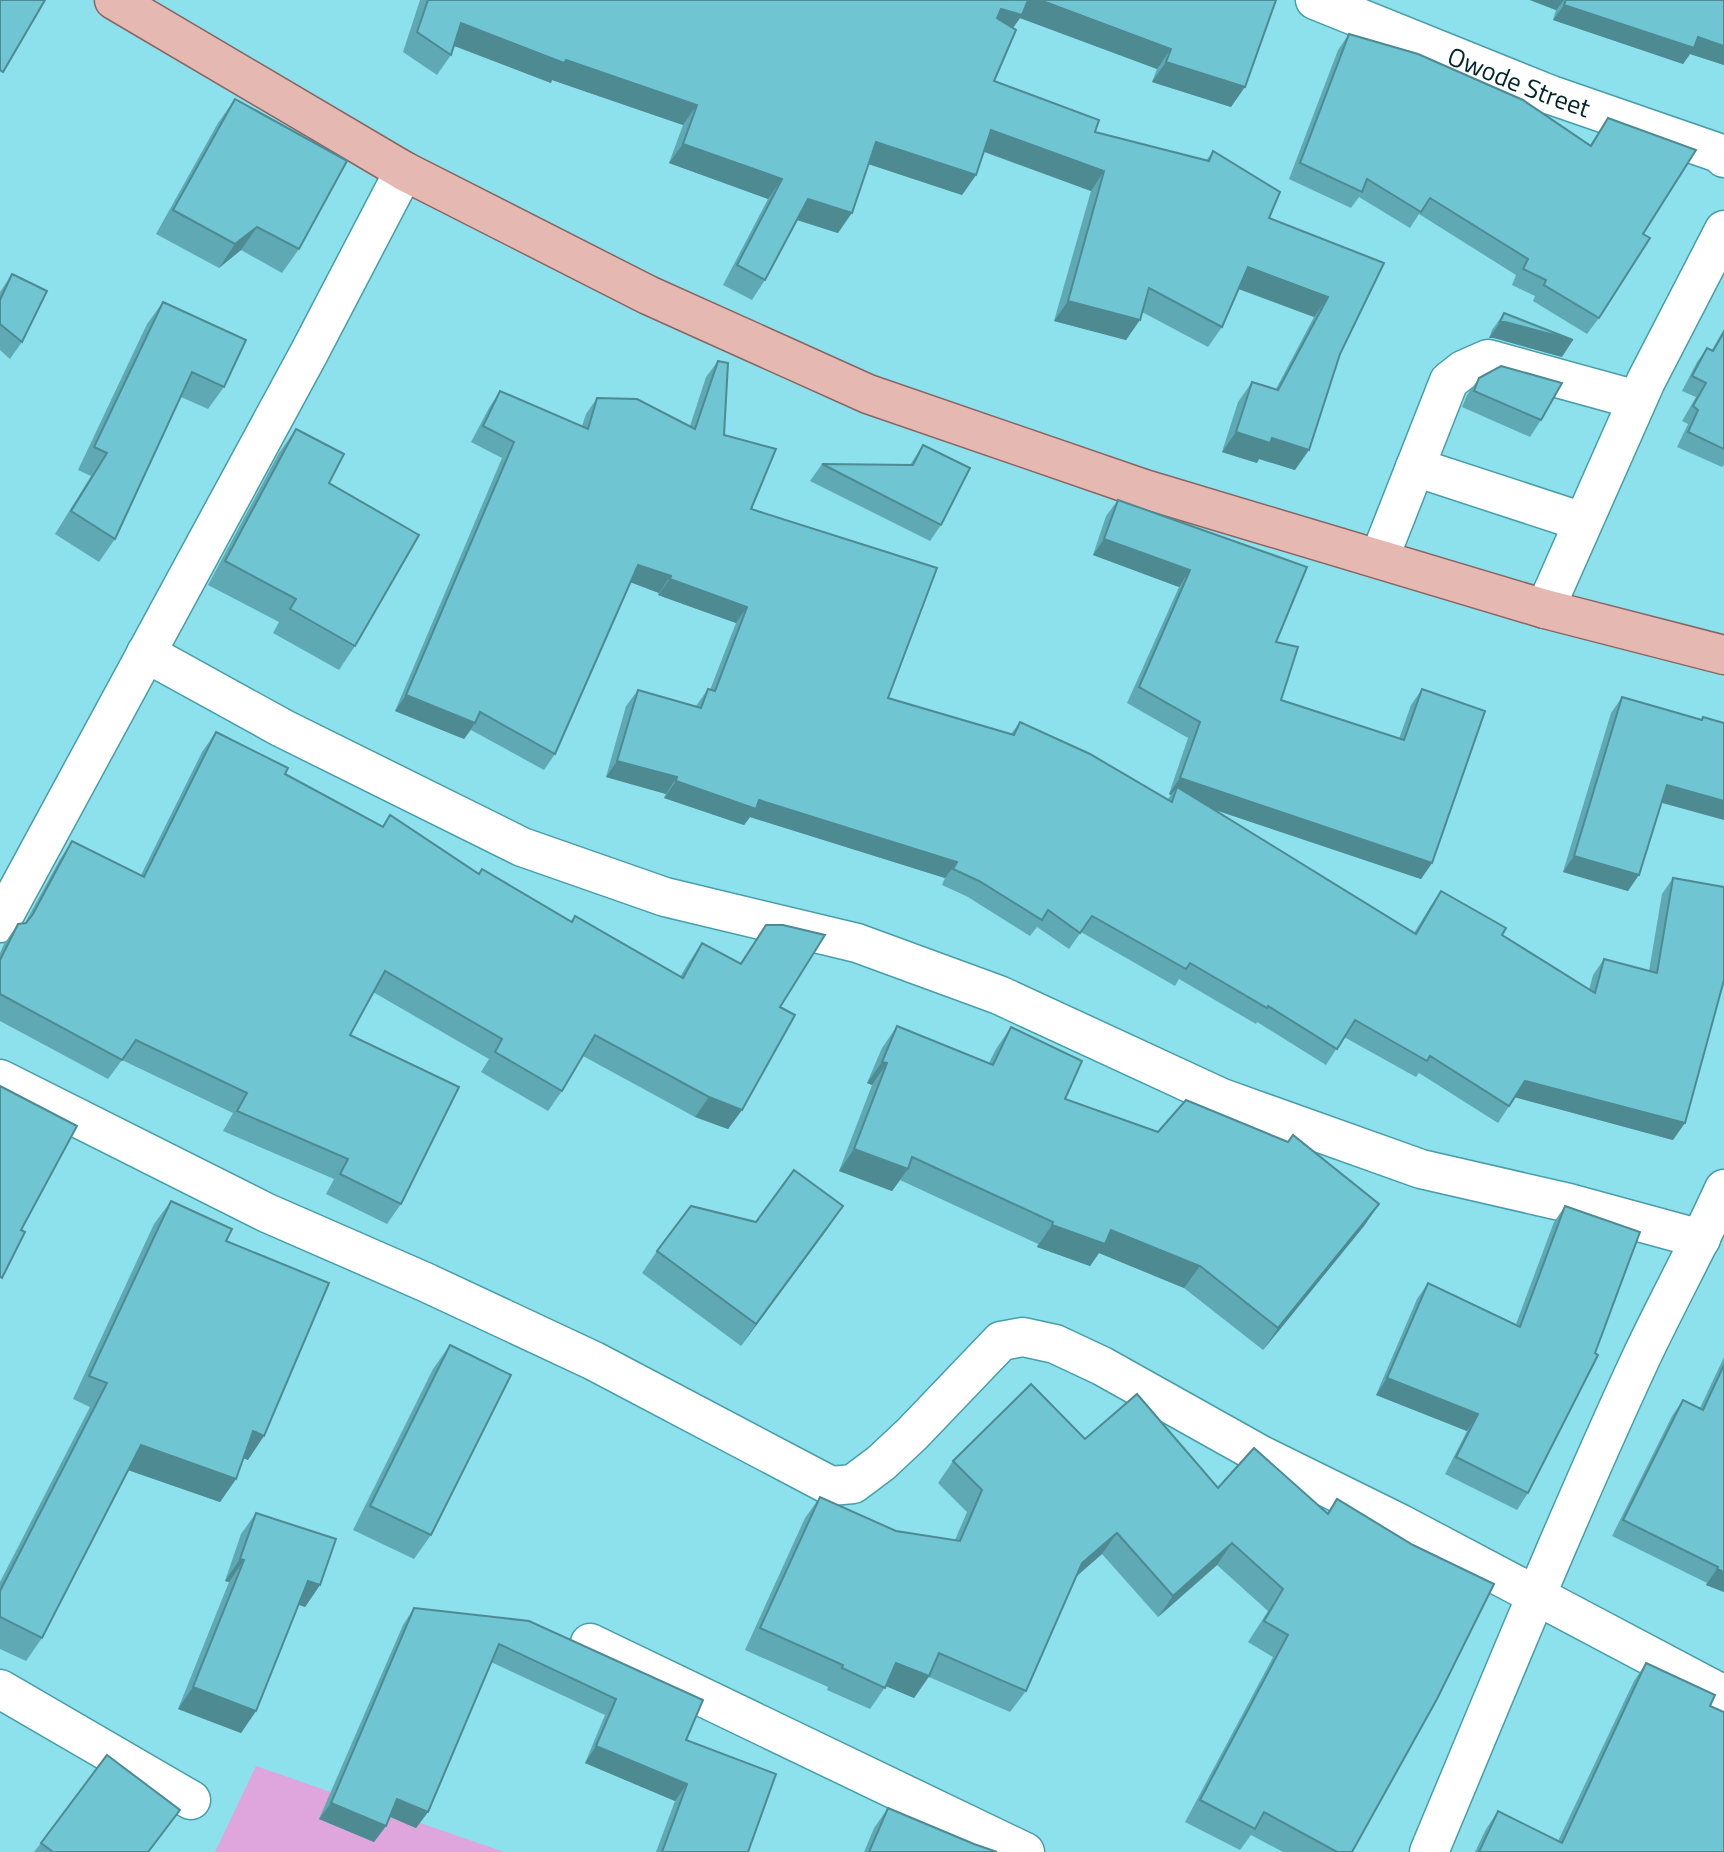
<svg xmlns="http://www.w3.org/2000/svg" width="1724" height="1852" font-family="'Titillium Web',sans-serif">
	<rect width="100%" height="100%" fill="#8ce1ed"/>
	<path fill="#dfa5dd" d="M256,1766L504,1852H215Z"/>
	<g fill="none" stroke-linecap="round" stroke-linejoin="round">
		<g stroke="#479ea9" stroke-width="41">
			<g id="minor">
				<path id="s1" d="M1315,0L1551,95L1719,153L1724,158"/>
				<path d="M1415,467L1583,522"/>
				<path d="M1379,559L1449,381L1463,370L1488,359L1637,400"/>
				<path d="M1545,609L1646,381L1724,230"/>
				<path d="M146,653L282,728L522,847L665,897L857,943L999,995L1222,1098L1421,1169L1569,1203L1701,1239"/>
				<path d="M0,923L309,353L404,171"/>
				<path d="M0,1079L267,1213L425,1282L594,1361L831,1486L853,1484L881,1463L912,1434L1001,1341L1023,1337L1055,1344L1102,1366L1261,1455L1401,1524L1724,1695"/>
				<path d="M590,1643L1025,1852"/>
				<path d="M0,1689L191,1800"/>
				<path d="M1429,1852C1498,1687 1565,1522 1640,1360C1667,1302 1698,1247 1724,1189"/>
			</g>
		</g>
		<g stroke="#896561" stroke-width="41">
			<path id="major" d="M114,0L404,171L648,295L868,394L1144,489L1545,609L1724,655"/>
		</g>
		<use href="#minor" stroke="#fff" stroke-width="38"/>
		<use href="#major" stroke="#e5b8b2" stroke-width="38"/>
	</g>
	<g fill="#5fa9b4">
		<path d="M420,0H1276L1231,107L1152,82L1157,69L1020,18L1013,28L994,81L1095,132L1206,161L1213,151L1269,218L1384,263L1340,354L1295,470L1259,459L1257,463L1222,452L1238,402L1252,382L1276,389L1314,317L1238,289L1222,327L1208,347L1142,312L1126,340L1054,321L1091,191L984,152L976,175L962,195L869,164L838,233L797,220L765,280L752,300L723,285L768,199L669,163L683,125L552,80L551,83L454,46L451,55L437,75L403,52Z"/>
		<path d="M1530,0H1724V65L1690,54L1683,64L1553,20L1556,10Z"/>
		<path d="M1349,34L1590,145L1608,118L1643,234L1599,318L1587,334L1533,301L1535,296L1512,285L1516,275L1419,214L1410,228L1359,197L1351,208L1289,179L1338,50Z"/>
		<path d="M235,99L299,249L282,273L241,250L219,268L156,234L218,123Z"/>
		<path d="M12,274L22,342L10,359L0,350V292Z"/>
		<path d="M163,302L224,387L208,409L181,397L115,539L99,562L55,534L91,476L78,470L147,324Z"/>
		<path d="M1504,313L1562,357L1494,338H1489L1492,330Z"/>
		<path d="M1724,329V465L1722,467L1677,447L1688,424L1682,421L1696,397L1682,391L1697,362L1707,348L1712,350Z"/>
		<path d="M718,361L724,435L751,509L888,698L1011,734L1020,722L1168,799L1171,795L1169,794L1188,738L1127,703L1179,587L1093,555L1106,516L1118,500L1276,642L1281,700L1399,739L1411,705L1422,689L1432,863L1421,879L1212,809L1414,933L1430,907L1441,891L1502,935L1589,990L1593,975L1604,959L1649,971L1662,894L1673,878V1140L1515,1097L1498,1123L1419,1073L1416,1077L1344,1037L1326,1065L1257,1022L1256,1024L1179,979L1175,986L1081,932L1069,949L1037,927L1030,936L968,897L942,885L945,878L750,817L744,825L664,798L666,794L606,777L626,706L638,690L696,706L708,689L710,690L736,623L658,595L659,593L631,582L555,754L544,770L471,730L464,739L395,711L502,458L471,442L489,408L500,391L582,426L586,414L597,398L690,426L706,377Z"/>
		<path d="M1479,378L1541,420L1530,437L1462,407L1467,395Z"/>
		<path d="M296,429L329,483L355,646L339,670L273,633L279,622L208,585L279,453Z"/>
		<path d="M923,445L941,525L930,541L810,481L822,464L910,465Z"/>
		<path d="M1622,697L1700,720L1703,717L1661,803L1628,891L1563,872L1611,713Z"/>
		<path d="M216,732L285,774L382,827L390,815L479,874L680,977L689,962L702,943L740,963L766,925L780,1007L742,1110L728,1129L695,1117L583,1056L562,1091L548,1111L481,1072L489,1059L373,992L350,1035L401,1204L387,1224L326,1194L334,1179L223,1131L233,1113L122,1060L108,1079L0,1021V953L4,944L18,924L25,923L59,861L72,841L141,875L202,752Z"/>
		<path d="M897,1026L989,1063L996,1049L1011,1027L1065,1099L1158,1132L1379,1204L1364,1226L1263,1350L1184,1288L1099,1253L1090,1266L1037,1247L1038,1244L900,1180L892,1191L839,1171L872,1085L867,1083L882,1048Z"/>
		<path d="M171,1201L226,1241L248,1460L243,1458L236,1479L220,1502L128,1470L42,1638L26,1661L0,1649V1582L90,1407L73,1399L154,1224Z"/>
		<path d="M1565,1206L1528,1493L1517,1510L1445,1474L1467,1431L1376,1395L1417,1299L1428,1283L1516,1324L1554,1222Z"/>
		<path d="M756,1222L828,1228L741,1346L642,1273L657,1251Z"/>
		<path d="M450,1345L431,1535L414,1559L353,1530L433,1369Z"/>
		<path d="M1724,1357V1592L1706,1585L1707,1583L1612,1536L1672,1416L1683,1400L1700,1408Z"/>
		<path d="M1085,1439L1218,1488L1327,1513L1337,1499L1352,1852H1283L1251,1835L1240,1850L1185,1822L1273,1657L1248,1642L1268,1611L1217,1565L1158,1617L1102,1554L1076,1577L1026,1691L1010,1712L929,1677L914,1698L886,1686L870,1709L827,1690L828,1687L745,1650L805,1518L820,1497L896,1531L955,1540L967,1512L938,1483L953,1461Z"/>
		<path d="M256,1513L320,1585L305,1607L299,1604L256,1711L241,1733L178,1709L229,1582L225,1581L241,1534Z"/>
		<path d="M414,1608L529,1621L686,1740L748,1852H656L675,1801L585,1763L605,1715L491,1662L428,1812L416,1828L390,1817L386,1826L374,1842L319,1819L403,1625Z"/>
		<path d="M1646,1663L1710,1706L1724,1852H1475L1486,1829L1498,1811L1558,1841L1634,1681Z"/>
		<path d="M888,1808L974,1844L997,1852H864L874,1828Z"/>
		<path d="M180,1810L149,1852H34L41,1843Z"/>
	</g>
	<g fill="#4e8a92">
		<path d="M1027,0H1040L1171,49L1157,69L1020,18L1008,35L987,28L1001,9Z"/>
		<path d="M1530,0H1564L1556,10Z"/>
		<path d="M1564,5L1698,37L1724,46V65L1690,54L1683,64L1553,20Z"/>
		<path d="M461,23L566,60L697,105L683,125L552,80L551,83L447,43Z"/>
		<path d="M1166,62L1245,87L1231,107L1152,82Z"/>
		<path d="M991,130L1104,171L1091,191L977,149Z"/>
		<path d="M876,142L976,175L962,195L862,162Z"/>
		<path d="M683,144L782,179L768,199L669,163Z"/>
		<path d="M808,199L852,213L838,233L794,219Z"/>
		<path d="M257,227L241,250L219,268L235,244Z"/>
		<path d="M1248,267L1328,297L1314,317L1234,287Z"/>
		<path d="M1068,301L1140,320L1126,340L1054,321Z"/>
		<path d="M1500,322H1505L1573,340L1562,357L1494,338H1489Z"/>
		<path d="M1236,432L1272,438L1309,450L1295,470L1259,459L1257,463L1222,452Z"/>
		<path d="M1104,539L1190,570L1179,587L1093,555Z"/>
		<path d="M638,565L671,576L659,593L627,581Z"/>
		<path d="M670,579L747,607L736,623L658,595Z"/>
		<path d="M406,695L475,723L464,739L395,711Z"/>
		<path d="M617,761L677,777L666,794L606,777Z"/>
		<path d="M1180,778L1432,863L1421,879L1174,796L1177,787L1171,795L1169,794Z"/>
		<path d="M676,781L759,800L957,862L945,878L750,817L744,825L664,798Z"/>
		<path d="M1667,785L1724,801V820L1655,801Z"/>
		<path d="M1574,856L1639,875L1628,891L1563,872Z"/>
		<path d="M882,1062L887,1063L872,1085L867,1083Z"/>
		<path d="M1525,1081L1685,1123L1673,1140L1514,1097Z"/>
		<path d="M709,1097L742,1110L728,1129L695,1117Z"/>
		<path d="M854,1149L908,1169L892,1191L839,1171Z"/>
		<path d="M1379,1204L1364,1226L1263,1350L1278,1328Z"/>
		<path d="M843,1206L828,1228L741,1346L756,1324Z"/>
		<path d="M1052,1225L1111,1230L1200,1266L1184,1288L1099,1253L1090,1266L1037,1247Z"/>
		<path d="M1387,1378L1478,1414L1467,1431L1376,1395Z"/>
		<path d="M253,1431L264,1436L248,1460L236,1455Z"/>
		<path d="M141,1445L236,1479L220,1502L125,1469Z"/>
		<path d="M1117,1533L1102,1554L1066,1585L1082,1563Z"/>
		<path d="M1232,1543L1217,1565L1158,1617L1173,1596Z"/>
		<path d="M240,1559L244,1560L229,1582L225,1581Z"/>
		<path d="M1717,1569L1724,1572V1592L1706,1585Z"/>
		<path d="M308,1581L320,1585L305,1607L293,1603Z"/>
		<path d="M896,1663L929,1676L914,1698L881,1684Z"/>
		<path d="M193,1687L256,1711L241,1733L178,1709Z"/>
		<path d="M596,1746L687,1784L675,1801L585,1763Z"/>
		<path d="M397,1799L428,1812L416,1828L386,1815Z"/>
		<path d="M331,1803L386,1826L374,1842L319,1819Z"/>
	</g>
	<g fill="#6fc5d1" stroke="#4e8a92" stroke-width="2">
		<path d="M0,0H45L3,72L0,70Z"/>
		<path d="M428,0H1028L1022,15L1001,9L997,18L1016,30L994,81L1099,120L1095,132L1209,161L1213,151L1280,192L1269,218L1384,263L1340,354L1309,450L1272,438L1270,443L1236,432L1252,382L1278,390L1328,297L1248,267L1222,327L1149,288L1140,320L1068,301L1104,171L991,130L976,175L876,142L852,213L808,199L765,280L737,265L782,179L683,144L697,105L566,60L564,63L461,23L451,55L417,32Z"/>
		<path d="M1040,0H1276L1245,87L1166,62L1171,49Z"/>
		<path d="M1566,0H1724V46L1698,37L1694,48L1564,5Z"/>
		<path d="M1349,34L1418,54L1523,100L1591,146L1608,118L1696,150L1643,234L1650,238L1599,318L1544,285L1546,280L1523,269L1528,259L1430,198L1421,212L1367,179L1362,192L1300,163Z"/>
		<path d="M235,99L347,161L299,249L257,227L235,244L173,210Z"/>
		<path d="M12,274L47,291L22,342L0,324V300Z"/>
		<path d="M163,302L246,340L224,387L192,372L115,539L71,511L107,453L94,447Z"/>
		<path d="M1504,313L1573,340L1505,322H1500Z"/>
		<path d="M1724,332V449L1688,432L1698,410L1693,406L1706,383L1692,376L1707,348L1713,351Z"/>
		<path d="M718,361L728,363L724,435L776,449L751,509L937,568L888,698L1014,735L1020,722L1090,754L1172,802L1177,787L1416,934L1441,891L1506,928L1502,935L1595,993L1604,959L1657,973L1673,878L1724,887V980L1685,1123L1525,1081L1509,1106L1430,1056L1427,1061L1355,1020L1337,1049L1268,1006L1267,1008L1190,963L1186,969L1092,916L1080,933L1048,910L1042,920L979,881L953,869L957,862L759,800L756,809L676,781L677,777L617,761L638,690L701,708L708,689L715,691L747,607L670,579L671,576L638,565L555,754L480,712L475,723L406,695L514,442L483,426L500,391L588,429L597,398L637,399L695,429Z"/>
		<path d="M1501,366L1562,383L1541,420L1474,391L1479,378Z"/>
		<path d="M296,429L344,454L329,483L419,535L355,646L290,609L296,599L225,561Z"/>
		<path d="M923,445L970,468L941,525L822,464L913,465Z"/>
		<path d="M1118,500L1307,567L1276,642L1298,647L1281,700L1404,740L1422,689L1485,711L1432,863L1180,778L1200,722L1139,687L1190,570L1104,539Z"/>
		<path d="M1622,697L1702,720L1703,717L1724,723V801L1667,785L1639,875L1574,856Z"/>
		<path d="M216,732L288,768L285,774L383,827L390,815L479,874L482,869L572,922L575,916L683,978L702,943L741,964L766,925H783L825,935L780,1007L795,1015L742,1110L709,1097L595,1035L562,1091L495,1052L502,1039L385,971L350,1035L459,1087L401,1204L340,1174L348,1159L237,1111L247,1093L136,1040L122,1060L0,994V960L18,924L26,923L33,914L72,841L144,877Z"/>
		<path d="M897,1026L993,1065L1011,1027L1082,1061L1065,1099L1158,1132L1186,1100L1288,1142L1293,1135L1379,1204L1278,1328L1200,1266L1111,1230L1105,1244L1052,1225L1053,1222L912,1157L908,1169L854,1149L887,1063L882,1062Z"/>
		<path d="M0,1086L77,1126L21,1230L25,1232L2,1278L0,1277Z"/>
		<path d="M794,1170L843,1206L756,1324L657,1251L691,1206L756,1222Z"/>
		<path d="M171,1201L232,1229L226,1241L329,1283L264,1436L253,1431L236,1479L141,1445L42,1638L0,1617V1591L107,1383L89,1376Z"/>
		<path d="M1565,1206L1640,1232L1595,1353L1598,1355L1528,1493L1456,1457L1478,1414L1387,1378L1428,1283L1520,1327Z"/>
		<path d="M450,1345L511,1375L431,1535L370,1506Z"/>
		<path d="M1724,1365V1572L1717,1569L1718,1567L1623,1520L1683,1400L1703,1410Z"/>
		<path d="M1031,1384L1085,1439L1137,1394L1218,1488L1254,1448L1328,1514L1337,1499L1413,1545L1494,1584L1437,1699L1352,1852H1337L1264,1812L1255,1829L1200,1800L1288,1635L1264,1621L1283,1589L1232,1543L1173,1596L1117,1533L1082,1563L1026,1691L939,1653L929,1676L896,1663L885,1688L842,1668L843,1665L760,1628L820,1497L896,1531L960,1541L982,1490L953,1461Z"/>
		<path d="M256,1513L336,1539L320,1585L308,1581L256,1711L193,1687L244,1560L240,1559Z"/>
		<path d="M414,1608L529,1621L703,1700L686,1740L776,1774L748,1852H662L687,1784L596,1746L616,1699L499,1644L428,1812L397,1799L386,1826L331,1803Z"/>
		<path d="M1646,1663L1715,1695L1710,1706L1724,1712V1852H1479L1498,1811L1562,1843Z"/>
		<path d="M107,1755L180,1810L148,1852H53L41,1843Z"/>
		<path d="M888,1808L974,1844L997,1852H869Z"/>
	</g>
	<g text-anchor="middle" dominant-baseline="central" stroke-width="6" stroke-linejoin="round" paint-order="stroke">
		<g font-size="26" fill="#00252a" stroke="#d9f9fe">
			<text stroke="none"><textPath href="#s1" startOffset="220">Owode Street</textPath></text>
		</g>
	</g>
</svg>
